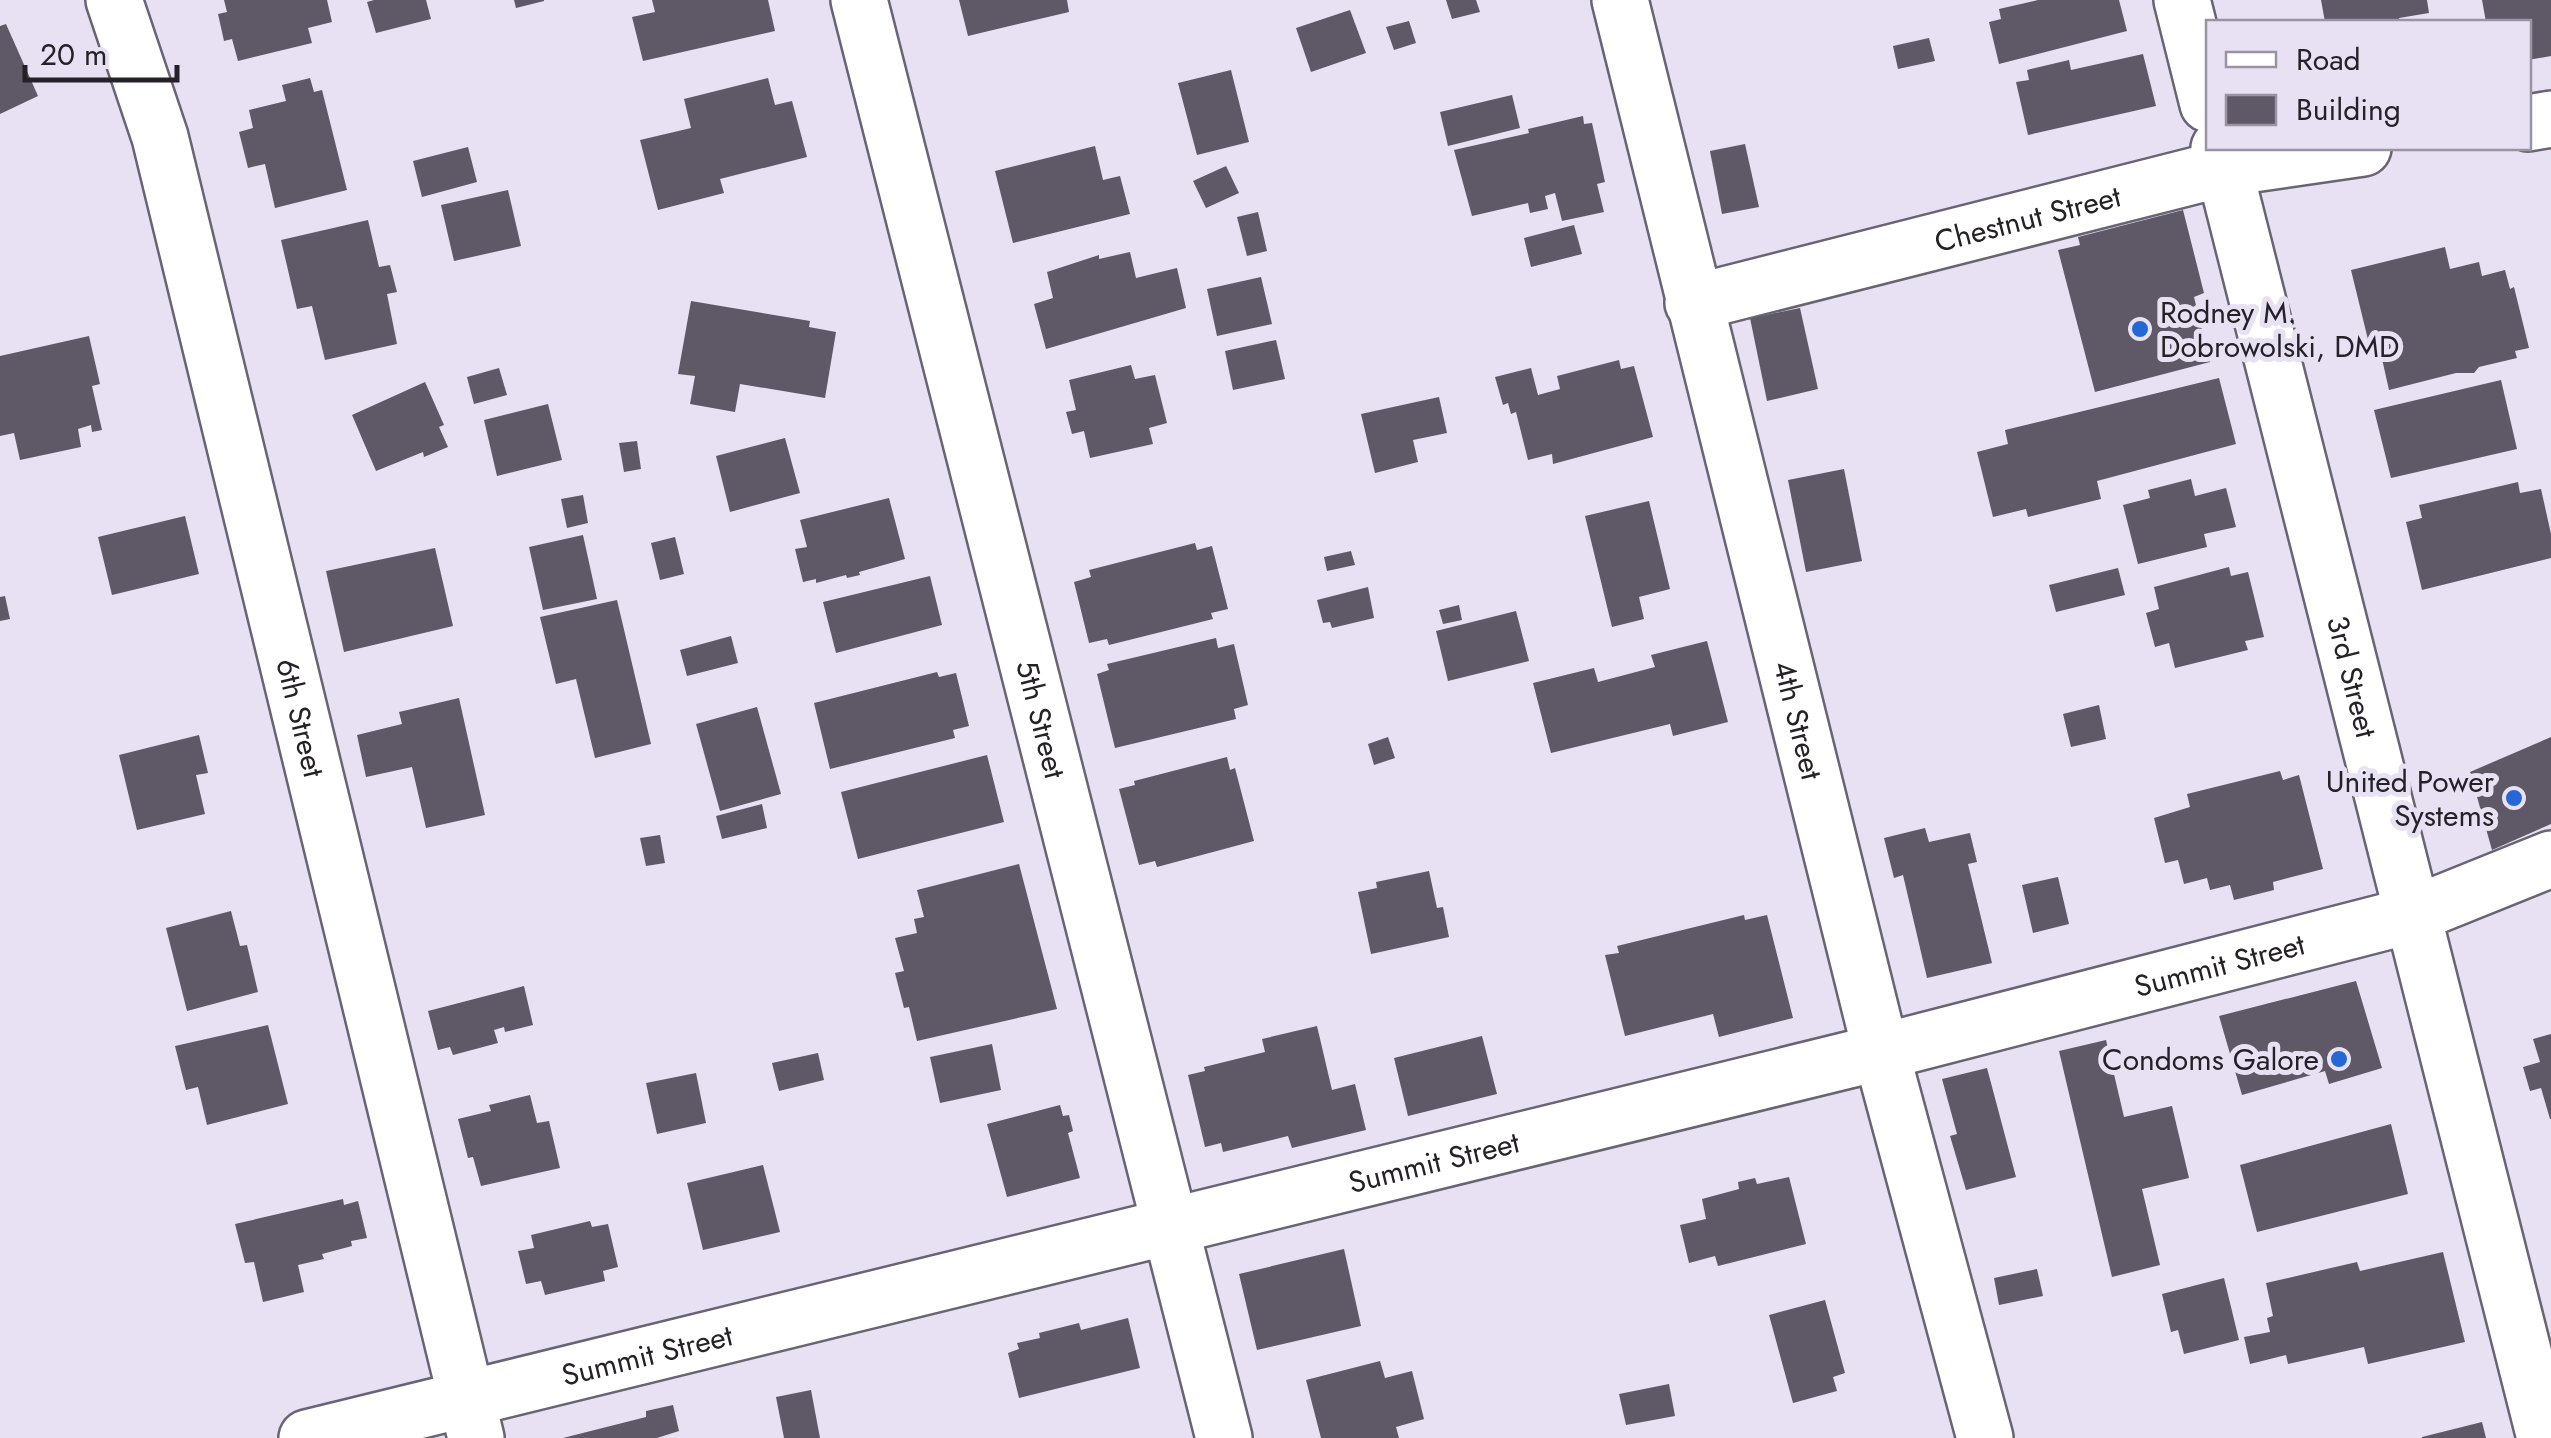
<svg xmlns="http://www.w3.org/2000/svg" width="2551" height="1438" font-family="Jost,sans-serif">
	<rect width="100%" height="100%" fill="#e8e1f3"/>
	<g fill="#5e5867">
		<path d="M224,0H327L332,22L308,28L312,43L238,61L232,39L224,41L218,14L227,12Z"/>
		<path d="M374,0H426L431,19L376,33L367,2Z"/>
		<path d="M514,0H544V1L516,8Z"/>
		<path d="M652,0H768L775,31L643,61L632,17L655,12Z"/>
		<path d="M959,0H1067L1069,12L968,36Z"/>
		<path d="M1446,0H1476L1480,12L1452,19Z"/>
		<path d="M2038,0H2119L2127,31L1999,64L1989,22L2001,19L1999,9Z"/>
		<path d="M2321,0H2427L2429,13L2399,18L2400,22H2325Z"/>
		<path d="M2482,0H2551V56L2528,60V22H2486Z"/>
		<path d="M1350,10L1366,53L1311,72L1296,28Z"/>
		<path d="M1409,21L1416,43L1394,50L1386,27Z"/>
		<path d="M6,24L38,96L0,114V26Z"/>
		<path d="M1929,38L1935,61L1898,69L1893,46Z"/>
		<path d="M2143,54L2156,106L2028,135L2016,82L2029,80L2027,70L2069,60L2071,70Z"/>
		<path d="M1231,70L1249,142L1197,155L1178,83Z"/>
		<path d="M310,78L314,92L322,90L347,190L275,208L265,164L248,168L239,132L253,128L249,110L286,101L282,85Z"/>
		<path d="M768,78L775,105L792,101L807,157L720,179L724,193L658,210L640,140L691,128L684,99Z"/>
		<path d="M1512,95L1520,128L1448,146L1440,112Z"/>
		<path d="M1583,116L1584,124L1592,123L1605,182L1597,184L1604,212L1562,221L1555,193L1545,196L1548,209L1530,213L1528,203L1472,216L1454,150L1529,133L1528,129Z"/>
		<path d="M1745,144L1759,207L1722,214L1710,151Z"/>
		<path d="M1095,146L1103,180L1120,176L1130,214L1013,243L995,171Z"/>
		<path d="M468,147L477,182L422,197L413,161Z"/>
		<path d="M1226,166L1239,193L1206,208L1193,181Z"/>
		<path d="M508,190L521,246L454,261L441,205Z"/>
		<path d="M2183,210L2204,293L2194,297L2210,362L2095,392L2058,250L2080,245L2078,237Z"/>
		<path d="M1258,212L1267,251L1247,256L1237,217Z"/>
		<path d="M368,220L379,267L390,265L397,292L387,294L397,344L325,360L312,306L297,309L281,240Z"/>
		<path d="M1574,225L1582,254L1531,267L1524,238Z"/>
		<path d="M2445,247L2450,269L2479,262L2482,276L2505,270L2510,289L2514,287L2529,348L2515,351L2517,358L2479,367L2474,373H2456L2389,390L2380,350L2371,352L2351,270Z"/>
		<path d="M1130,252L1136,278L1177,268L1186,308L1046,349L1034,304L1053,298L1047,272L1099,255V259Z"/>
		<path d="M1261,277L1272,324L1217,336L1207,289Z"/>
		<path d="M691,301L810,321L809,327L836,332L825,398L740,384L735,412L690,404L695,376L678,374Z"/>
		<path d="M1800,308L1818,389L1767,401L1750,318Z"/>
		<path d="M89,336L100,384L92,386L102,430L92,432L91,425L78,429L81,447L20,460L14,433L0,436V356Z"/>
		<path d="M1276,340L1285,379L1233,390L1225,351Z"/>
		<path d="M1619,360L1621,369L1634,366L1653,437L1553,464L1552,454L1528,460L1516,412L1511,414L1508,403L1503,405L1495,377L1531,368L1538,395L1560,389L1557,376Z"/>
		<path d="M1131,365L1135,379L1155,375L1167,423L1149,428L1153,444L1090,458L1084,431L1072,434L1066,412L1076,410L1069,380Z"/>
		<path d="M499,368L507,395L474,404L467,377Z"/>
		<path d="M2219,378L2236,444L2097,481L2101,499L2028,517L2026,509L1993,517L1977,452L2008,444L2005,430Z"/>
		<path d="M2501,380L2517,449L2391,478L2374,410Z"/>
		<path d="M425,382L444,425L439,427L448,447L424,457L423,452L376,471L352,415Z"/>
		<path d="M1439,397L1447,433L1413,440L1418,462L1375,473L1361,414Z"/>
		<path d="M548,404L562,460L497,476L484,420Z"/>
		<path d="M785,438L800,493L730,512L716,456Z"/>
		<path d="M637,441L641,469L624,472L619,443Z"/>
		<path d="M1844,469L1862,561L1806,572L1788,480Z"/>
		<path d="M2191,479L2195,496L2226,488L2236,527L2204,534L2207,547L2138,564L2123,505L2150,498L2148,490Z"/>
		<path d="M2518,482L2520,493L2541,489L2551,534V558L2422,590L2406,522L2422,518L2419,505Z"/>
		<path d="M583,495L588,523L567,528L561,499Z"/>
		<path d="M889,498L905,559L859,572L860,575L847,578L846,575L816,583V579L803,582L795,549L807,547L800,520Z"/>
		<path d="M1649,501L1670,589L1639,597L1644,619L1612,627L1585,516Z"/>
		<path d="M185,516L199,574L112,595L98,537Z"/>
		<path d="M583,535L597,599L543,610L529,547Z"/>
		<path d="M675,537L684,574L660,580L651,543Z"/>
		<path d="M1195,543L1197,550L1212,546L1228,609L1211,613L1213,619L1109,645L1107,639L1089,643L1074,582L1091,577L1089,570Z"/>
		<path d="M435,548L453,626L344,652L326,571Z"/>
		<path d="M1351,551L1355,565L1327,571L1324,557Z"/>
		<path d="M2229,567L2231,576L2248,572L2264,637L2245,641L2248,650L2175,668L2169,643L2155,647L2146,613L2159,609L2154,587Z"/>
		<path d="M2118,568L2125,595L2056,612L2049,585Z"/>
		<path d="M930,576L942,625L836,653L823,602Z"/>
		<path d="M1368,587L1374,618L1332,628L1330,622L1323,623L1317,600Z"/>
		<path d="M5,596L10,619L0,621V597Z"/>
		<path d="M617,600L651,744L595,758L576,679L556,684L540,617Z"/>
		<path d="M1459,605L1462,620L1443,624L1439,610Z"/>
		<path d="M1516,611L1529,661L1448,681L1436,631Z"/>
		<path d="M731,636L738,663L687,676L680,650Z"/>
		<path d="M1216,638L1218,648L1234,644L1248,705L1234,709L1236,719L1115,748L1097,674L1109,670L1107,664Z"/>
		<path d="M1707,641L1728,722L1673,736L1670,724L1551,753L1533,683L1594,668L1598,682L1655,667L1651,655Z"/>
		<path d="M937,672L939,677L956,673L969,726L953,730L955,738L830,769L814,703Z"/>
		<path d="M459,698L485,815L426,828L412,767L366,777L357,735L402,724L399,712Z"/>
		<path d="M2099,705L2106,739L2071,747L2063,714Z"/>
		<path d="M757,707L781,794L720,811L696,724Z"/>
		<path d="M199,735L208,773L196,775L205,814L137,830L119,755Z"/>
		<path d="M1388,737L1395,758L1374,765L1368,744Z"/>
		<path d="M2551,737V824L2492,850L2470,772Z"/>
		<path d="M987,755L1004,822L858,859L841,792Z"/>
		<path d="M1227,757L1230,770L1235,768L1254,841L1157,867L1155,861L1139,865L1119,789L1135,785L1134,781Z"/>
		<path d="M2280,771L2283,780L2299,775L2323,869L2273,882L2274,890L2234,900L2230,885L2210,890L2207,878L2184,884L2178,860L2165,863L2154,818L2190,807L2187,794Z"/>
		<path d="M762,804L767,828L722,839L716,816Z"/>
		<path d="M1925,828L1929,842L1970,833L1977,862L1968,864L1992,963L1927,978L1903,875L1894,878L1884,838Z"/>
		<path d="M660,835L665,863L646,866L640,838Z"/>
		<path d="M1019,864L1057,1009L917,1041L909,1007L904,1008L895,973L904,971L895,938L917,933L914,919L924,917L917,890Z"/>
		<path d="M1429,871L1437,908L1443,907L1449,937L1371,954L1358,892L1377,888L1376,882Z"/>
		<path d="M2058,877L2069,924L2033,933L2022,885Z"/>
		<path d="M231,911L240,946L247,945L258,992L187,1011L166,928Z"/>
		<path d="M1744,915L1745,920L1767,915L1793,1018L1719,1037L1713,1014L1625,1036L1605,955L1619,953L1617,946Z"/>
		<path d="M2356,981L2382,1068L2329,1084L2325,1071L2242,1095L2219,1016Z"/>
		<path d="M524,986L533,1025L505,1032L504,1027L494,1030L498,1043L453,1055L450,1047L438,1050L428,1011Z"/>
		<path d="M268,1025L288,1104L207,1125L198,1087L186,1090L175,1046Z"/>
		<path d="M1317,1026L1332,1090L1355,1084L1366,1130L1292,1148L1288,1136L1223,1152L1221,1143L1205,1147L1188,1075L1205,1071L1204,1067L1265,1052L1262,1039Z"/>
		<path d="M2551,1034V1119H2550L2541,1088L2530,1091L2523,1067L2540,1062L2533,1039Z"/>
		<path d="M1482,1036L1497,1094L1408,1116L1394,1058Z"/>
		<path d="M2106,1040L2124,1117L2172,1106L2189,1178L2142,1189L2160,1265L2112,1277L2059,1051Z"/>
		<path d="M992,1044L1001,1090L940,1103L930,1057Z"/>
		<path d="M818,1053L824,1080L779,1091L772,1063Z"/>
		<path d="M1987,1068L2016,1177L1966,1190L1950,1136L1957,1134L1942,1079Z"/>
		<path d="M696,1073L706,1123L657,1134L646,1083Z"/>
		<path d="M530,1095L537,1123L549,1121L560,1168L481,1186L473,1157L468,1158L458,1119L491,1111L489,1105Z"/>
		<path d="M1060,1105L1063,1116L1069,1115L1073,1131L1068,1133L1080,1178L1007,1197L987,1124Z"/>
		<path d="M2391,1124L2408,1194L2257,1232L2240,1165Z"/>
		<path d="M763,1165L780,1232L703,1250L687,1183Z"/>
		<path d="M1789,1177L1806,1244L1718,1266L1715,1256L1689,1263L1680,1225L1706,1219L1702,1199L1739,1189L1738,1182L1755,1178L1757,1184Z"/>
		<path d="M343,1199L344,1205L358,1201L367,1238L351,1241L352,1246L322,1254L324,1259L298,1265L304,1292L263,1302L254,1262L245,1263L235,1224Z"/>
		<path d="M590,1221L592,1227L608,1224L618,1267L603,1271L605,1281L545,1295L541,1281L526,1284L518,1251L534,1248L531,1235Z"/>
		<path d="M1344,1249L1361,1326L1257,1350L1239,1274Z"/>
		<path d="M2443,1252L2465,1342L2368,1364L2364,1347L2288,1364L2286,1355L2250,1364L2244,1337L2270,1332L2267,1318L2273,1316L2266,1283L2357,1262L2360,1271Z"/>
		<path d="M2037,1269L2043,1296L1999,1305L1994,1278Z"/>
		<path d="M2224,1278L2239,1340L2184,1354L2178,1330L2171,1332L2162,1294Z"/>
		<path d="M1825,1300L1845,1373L1833,1377L1837,1391L1793,1403L1769,1315Z"/>
		<path d="M1128,1318L1140,1368L1019,1398L1008,1353L1019,1349L1017,1343L1040,1338L1039,1333L1079,1323L1081,1330Z"/>
		<path d="M1380,1361L1385,1378L1412,1371L1424,1419L1396,1427L1399,1438H1321L1306,1380Z"/>
		<path d="M1669,1384L1675,1416L1626,1425L1619,1394Z"/>
		<path d="M811,1390L820,1438H784L776,1397Z"/>
		<path d="M673,1405L679,1431L657,1438H563L646,1417V1411Z"/>
		<path d="M2482,1422L2486,1438H2422V1437Z"/>
	</g>
	<g fill="none" stroke-linecap="round" stroke-linejoin="round">
		<g stroke="#696373" stroke-width="60">
			<g id="street">
				<path id="s1" d="M114,0L160,137L476,1438"/>
				<path id="s2" d="M859,0L1224,1438"/>
				<path id="s3" d="M1620,0L1881,1052L1985,1438"/>
				<path d="M2528,123L2551,119"/>
				<path id="s4" d="M1693,303L2225,168L2363,148"/>
				<path id="s5" d="M307,1438L1881,1052L2412,915L2551,859"/>
			</g>
		</g>
		<g stroke="#696373" stroke-width="60">
			<g id="secondary">
				<path d="M2182,0L2208,104"/>
				<path id="s6" d="M2219,148L2545,1438"/>
			</g>
		</g>
		<use href="#street" stroke="#fff" stroke-width="55"/>
		<use href="#secondary" stroke="#fff" stroke-width="55"/>
	</g>
	<g fill="#2568d4" stroke="#e8e1f3" stroke-width="4">
		<circle cx="2140" cy="329" r="10"/>
		<circle cx="2514" cy="798" r="10"/>
		<circle cx="2339" cy="1059" r="10"/>
	</g>
	<g text-anchor="middle" dominant-baseline="central" stroke-width="10" stroke-linejoin="round" paint-order="stroke">
		<g font-size="30" fill="#242128" stroke="#e8e1f3">
			<text stroke="none"><textPath href="#s4" startOffset="345">Chestnut Street</textPath></text>
			<text stroke="none"><textPath href="#s6" startOffset="545">3rd Street</textPath></text>
			<text stroke="none"><textPath href="#s1" startOffset="742">6th Street</textPath></text>
			<text stroke="none"><textPath href="#s2" startOffset="742">5th Street</textPath></text>
			<text stroke="none"><textPath href="#s3" startOffset="742">4th Street</textPath></text>
			<text stroke="none"><textPath href="#s5" startOffset="1970">Summit Street</textPath></text>
			<text stroke="none"><textPath href="#s5" startOffset="1160">Summit Street</textPath></text>
			<text stroke="none"><textPath href="#s5" startOffset="350">Summit Street</textPath></text>
		</g>
		<g font-size="30" fill="#242128" stroke="#e8e1f3" text-anchor="end">
			<text x="2160" y="312" text-anchor="start">Rodney M.<tspan x="2160" dy="34">Dobrowolski, DMD</tspan></text>
			<text x="2494" y="781">United Power<tspan x="2494" dy="34">Systems</tspan></text>
			<text x="2319" y="1059">Condoms Galore</text>
		</g>
	</g>
	<rect x="2206" y="20" width="325" height="130" fill="#e8e1f3" stroke="#9a94a2" stroke-width="2.5"/>
	<rect x="2226" y="52" width="50" height="15" fill="#ffffff" stroke="#9a94a2" stroke-width="2.5"/>
	<text x="2296" y="70" font-size="30" fill="#242128">Road</text>
	<rect x="2226" y="95" width="50" height="30" fill="#5e5867" stroke="#9a94a2" stroke-width="2.5"/>
	<text x="2296" y="120" font-size="30" fill="#242128">Building</text>
	<path d="M25 65v15h152v-15" fill="none" stroke="#242128" stroke-width="5"/>
	<text x="40" y="65" font-size="30" fill="#242128" stroke="#e8e1f3" stroke-width="8" paint-order="stroke">20 m</text>
</svg>
